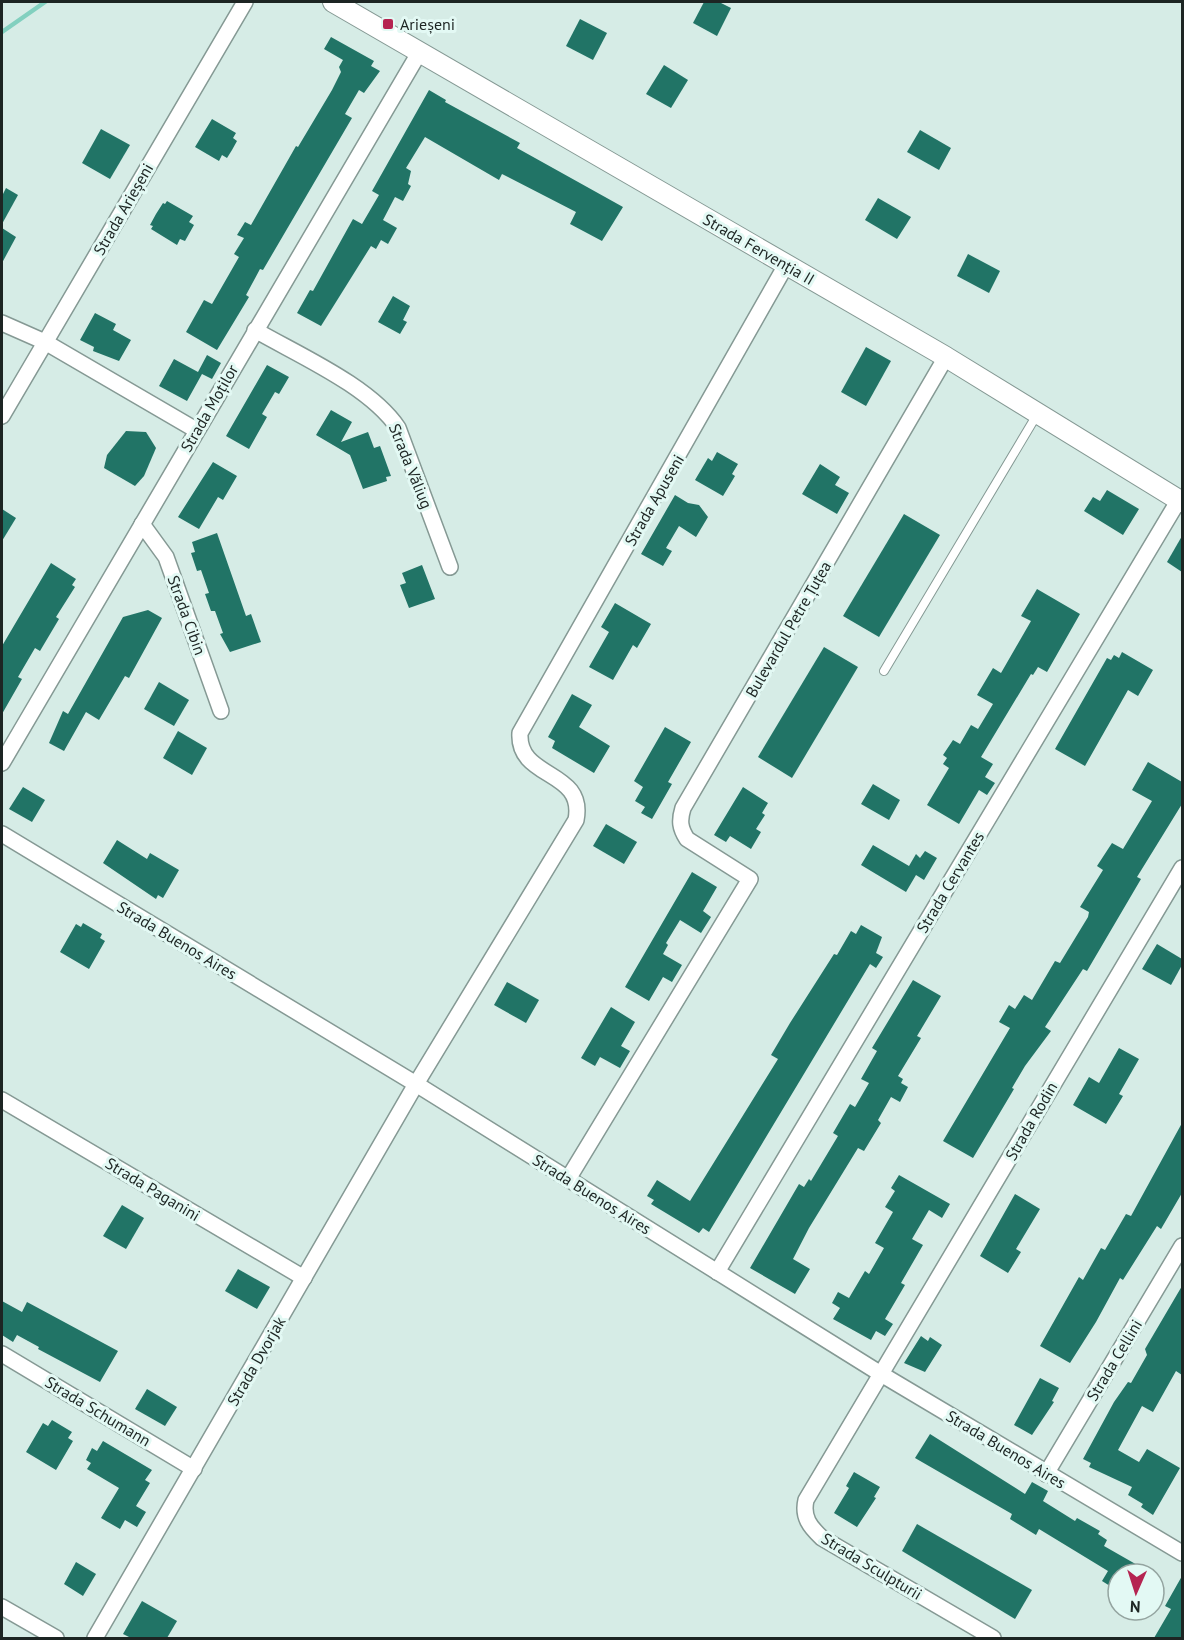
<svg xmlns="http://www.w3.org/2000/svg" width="1184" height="1640" font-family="'PT Sans',sans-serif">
	<rect width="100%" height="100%" fill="#d6ece6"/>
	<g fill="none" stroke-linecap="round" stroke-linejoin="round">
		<path stroke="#82d0bf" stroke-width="4.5" d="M2,32L45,2"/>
	</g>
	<g fill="#217466">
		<path d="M704,2H719L731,8L717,36L693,23Z"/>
		<path d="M580,19L607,33L593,60L566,46Z"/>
		<path d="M331,37L374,61L371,66L380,71L364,93L359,90L345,114L352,118L263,270L260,269L246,295L249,297L217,350L186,332L204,300L212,304L239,257L234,254L244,238L237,235L245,222L251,225L296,146L298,147L332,90L341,72L339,67L343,60L324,49Z"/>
		<path d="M664,65L688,80L671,108L646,94Z"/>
		<path d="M429,90L446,100L445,102L520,143L517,148L623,207L602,241L570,224L576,212L502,174L499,180L425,137L406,168L411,171L408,184L411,186L403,201L395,197L383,220L397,228L388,244L381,240L376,249L371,246L321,326L297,313L310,290L313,291L353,219L362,224L379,195L372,191Z"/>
		<path d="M212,119L236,133L233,138L237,141L232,150L227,158L222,155L219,161L195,147Z"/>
		<path d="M101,129L130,145L110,179L82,163Z"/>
		<path d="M920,130L951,148L939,170L907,152Z"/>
		<path d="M6,188L18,195L2,224V196Z"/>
		<path d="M878,198L911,217L897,239L865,220Z"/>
		<path d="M167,201L193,216L189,222L194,225L185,241L180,239L177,245L151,229L153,226L150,225L156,214L163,203L165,204Z"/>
		<path d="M2,228L16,237L2,263Z"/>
		<path d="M968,254L1000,271L989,293L957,276Z"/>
		<path d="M393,296L410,306L403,320L407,322L400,334L378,322Z"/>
		<path d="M95,313L116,324L113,330L131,340L119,361L93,351L94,347L80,340Z"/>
		<path d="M866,347L891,361L866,406L841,392Z"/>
		<path d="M207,355L221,363L212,379L202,374L187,401L159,386L174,359L198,372Z"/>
		<path d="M267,365L289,377L279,394L275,392L262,414L267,417L249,449L226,436Z"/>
		<path d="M331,410L352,422L341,442L368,432L374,448L380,446L391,476L386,477L387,481L363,489L350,455L316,435Z"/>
		<path d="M126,431L146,432L156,448L144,476L135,486L104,468L107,455Z"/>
		<path d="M717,452L738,464L732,474L735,476L723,496L695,480L708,458L712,461Z"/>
		<path d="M213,462L237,476L223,500L218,497L199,529L178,517Z"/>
		<path d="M820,464L840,477L835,485L849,493L837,514L802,494Z"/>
		<path d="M1107,490L1139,509L1123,535L1084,511L1093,497L1100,501Z"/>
		<path d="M675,495L688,503L699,505L708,517L696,537L679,526L666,548L672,551L663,566L641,554Z"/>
		<path d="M2,509L16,518L2,541Z"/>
		<path d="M904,514L940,535L879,637L843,616Z"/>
		<path d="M217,533L246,616L251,614L261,642L230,652L220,634L223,633L215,611H211L205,594L209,593L201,570L197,571L191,553L195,552L192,542Z"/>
		<path d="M1182,536V572L1167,562Z"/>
		<path d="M51,563L76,579L72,585L75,587L56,617L59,619L40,651L35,648L18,677L22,679L2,714V646Z"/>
		<path d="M422,565L435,599L409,608L400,585L406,583L402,573Z"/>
		<path d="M1037,589L1080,614L1047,672L1038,667L1033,675L1031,674L981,757L993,764L985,777L995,783L987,795L979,790L959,824L927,805L949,768L943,764L947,758L943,755L953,740L960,744L971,725L978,729L993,704L977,695L993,668L1001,673L1031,621L1021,616Z"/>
		<path d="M615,603L651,624L637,648L633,645L613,680L589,667L609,632L601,627Z"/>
		<path d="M148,610L162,618L129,678L125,676L99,720L86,712L64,751L49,743L63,711L68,714L123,617Z"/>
		<path d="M824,647L858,667L792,778L758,757Z"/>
		<path d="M1122,652L1153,670L1138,696L1128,690L1085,766L1055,749L1107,658L1111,660L1114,655L1119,658Z"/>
		<path d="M159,682L189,700L174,726L144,709Z"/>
		<path d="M572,694L592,705L579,727L610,746L594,773L552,748L555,741L548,737Z"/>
		<path d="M665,727L691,742L668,782L672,784L652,819L641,813L645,807L635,801L643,787L634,781Z"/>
		<path d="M178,731L207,748L192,775L163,758Z"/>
		<path d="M1148,762L1182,782V804L1137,877L1141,879L1087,971L1083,969L1045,1027L1051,1031L1025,1066L1012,1088L1014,1089L973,1158L943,1141L1010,1028L999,1022L1009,1005L1015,1009L1024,995L1032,1000L1055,961L1060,963L1088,917L1089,912L1080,907L1103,870L1097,866L1112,843L1123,849L1152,801L1132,790Z"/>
		<path d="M873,784L900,800L889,820L861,804Z"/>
		<path d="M23,787L45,800L32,822L9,809Z"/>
		<path d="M743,787L768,803L762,813L765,815L756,829L761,832L751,849L730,836L726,842L714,835Z"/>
		<path d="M606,824L637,842L624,864L593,846Z"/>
		<path d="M117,840L147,859L150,853L179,870L163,898L158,895L156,899L103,863Z"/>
		<path d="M873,845L909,866L916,854L920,858L925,851L937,858L924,880L916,875L906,892L861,865Z"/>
		<path d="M692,872L717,887L703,911L711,917L701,933L680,920L666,943L668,945L663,954L682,965L672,982L663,977L649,1001L625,987Z"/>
		<path d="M83,923L102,934L100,938L105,941L89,969L60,952L76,924L81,927Z"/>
		<path d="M861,925L882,937L876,953L883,957L876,968L870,964L709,1232L703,1228L699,1233L651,1204L654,1200L647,1196L657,1180L690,1201L778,1059L771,1055L790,1023L834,954L837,955L851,931L856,934Z"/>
		<path d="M1157,944L1182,959V965L1171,985L1142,969Z"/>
		<path d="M913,980L941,996L917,1036L921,1038L898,1076L903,1079L901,1083L908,1087L900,1102L891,1097L878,1120L881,1123L864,1151L858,1148L809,1228L793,1259L810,1269L795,1294L750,1268L799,1184L804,1187L809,1179L811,1181L838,1136L833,1133L850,1104L855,1107L869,1083L861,1079L877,1051L872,1048Z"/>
		<path d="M507,982L539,1000L526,1023L494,1005Z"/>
		<path d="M611,1007L635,1022L621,1046L630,1051L620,1068L600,1057L595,1066L581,1058Z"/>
		<path d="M1119,1048L1139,1059L1119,1094L1123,1096L1106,1124L1073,1105L1089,1077L1099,1083Z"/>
		<path d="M1182,1123V1193L1161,1229L1157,1226L1123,1280L1120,1278L1096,1322L1070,1363L1040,1346L1079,1277L1083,1280L1101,1248L1105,1250L1126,1214L1131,1216Z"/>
		<path d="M899,1175L950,1204L942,1218L929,1210L912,1239L923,1245L901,1283L905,1285L885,1319L893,1324L885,1336L876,1331L871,1340L833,1319L840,1308L832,1303L838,1292L849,1298L865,1271L869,1274L884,1248L875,1243L893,1212L885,1207L895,1191L891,1188Z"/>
		<path d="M1015,1194L1040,1209L1016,1249L1021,1252L1008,1273L980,1256Z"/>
		<path d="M122,1205L144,1218L126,1249L103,1236Z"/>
		<path d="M238,1269L270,1287L257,1309L225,1291Z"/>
		<path d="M1182,1286V1375L1176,1371L1153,1412L1142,1406L1118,1450L1139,1462L1147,1449L1180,1468L1153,1515L1141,1507L1143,1504L1128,1495L1132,1487L1089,1467L1091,1463L1083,1459L1114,1402L1128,1382L1131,1383L1147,1355L1145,1349Z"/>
		<path d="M2,1301L22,1312L27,1302L118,1351L100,1382L38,1349L39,1347L17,1335L13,1342L2,1335Z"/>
		<path d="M921,1336L928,1341L930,1337L942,1345L925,1372L904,1363Z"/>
		<path d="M1040,1378L1059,1388L1052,1401L1054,1402L1032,1435L1014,1425Z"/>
		<path d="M147,1389L177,1407L165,1426L135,1409Z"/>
		<path d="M52,1420L72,1432L68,1438L73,1441L56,1470L26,1452L43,1423L48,1426Z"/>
		<path d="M930,1434L1025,1494L1032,1482L1048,1491L1043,1501L1075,1521L1077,1518L1100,1531L1098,1534L1107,1540L1104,1546L1153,1574H1118V1591L1102,1581L1108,1571L1039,1529L1036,1535L1010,1519L1012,1514L915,1458Z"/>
		<path d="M103,1441L152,1470L145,1480L150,1483L136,1506L146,1512L137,1527L125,1520L120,1529L101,1518L119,1488L87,1469L91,1463L86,1460L92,1448L97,1451Z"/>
		<path d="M854,1472L880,1487L874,1497L876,1498L857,1527L834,1513L849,1488L846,1486Z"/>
		<path d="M917,1524L1032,1590L1015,1619L902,1551Z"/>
		<path d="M76,1562L96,1574L83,1596L64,1584Z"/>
		<path d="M1182,1576V1638H1154L1171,1609L1165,1606Z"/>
		<path d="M142,1601L177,1621L167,1638H131L123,1634Z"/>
	</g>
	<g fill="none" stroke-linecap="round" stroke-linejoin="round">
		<g stroke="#859994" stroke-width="10">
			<path id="service" d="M884,671L1038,413"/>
		</g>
		<g stroke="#859994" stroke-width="18">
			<g id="minor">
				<path d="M2,323L45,342L196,430"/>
				<path d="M255,330C298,355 370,386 398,428L450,567"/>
				<path d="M2,416L245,2"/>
				<path d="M142,524L166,557L221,711"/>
				<path d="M2,763L419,53"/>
				<path d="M2,834L416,1084L881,1374L1182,1553"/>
				<path d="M2,1100L304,1278"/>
				<path d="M568,1179L750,879L687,839C680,828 679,821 683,808L946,357"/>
				<path d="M717,1272L1180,498"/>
				<path d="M2,1354L194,1469"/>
				<path d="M1046,1474L1182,1246"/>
				<path d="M2,1607L56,1638"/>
				<path d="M95,1638L416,1084L576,820C586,769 517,780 520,733L786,265"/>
				<path d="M993,1638L822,1538C810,1527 802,1517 806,1500L1182,868"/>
			</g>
		</g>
		<g stroke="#859994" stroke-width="22">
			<path id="tertiary" d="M333,2L946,357L1182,502"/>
		</g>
		<use href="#service" stroke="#fff" stroke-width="8"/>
		<use href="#minor" stroke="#fff" stroke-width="15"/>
		<use href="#tertiary" stroke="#fff" stroke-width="20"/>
	</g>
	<rect fill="#b52451" stroke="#e3f9f4" stroke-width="2" x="382" y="18" width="12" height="12" rx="3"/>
	<g text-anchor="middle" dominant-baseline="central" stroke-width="6" stroke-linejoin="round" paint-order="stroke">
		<g font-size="16" fill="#1d2523" stroke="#e3f9f4" text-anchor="start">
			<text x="400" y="24">Arieșeni</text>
		</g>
		<g font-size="16" fill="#1d2523" stroke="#e3f9f4">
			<text transform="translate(123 209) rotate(-60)">Strada Arieșeni</text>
			<text transform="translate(759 249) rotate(30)">Strada Fervenția II</text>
			<text transform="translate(209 408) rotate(-60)">Strada Moților</text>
			<text transform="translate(411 466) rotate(68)">Strada Văliug</text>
			<text transform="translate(654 500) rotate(-60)">Strada Apuseni</text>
			<text transform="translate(187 615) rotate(70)">Strada Cibin</text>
			<text transform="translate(788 629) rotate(-60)">Bulevardul Petre Țuțea</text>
			<text transform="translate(950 882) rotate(-59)">Strada Cervantes</text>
			<text transform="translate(177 940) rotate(31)">Strada Buenos Aires</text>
			<text transform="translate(1031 1121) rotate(-60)">Strada Rodin</text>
			<text transform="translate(153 1189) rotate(31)">Strada Paganini</text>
			<text transform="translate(592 1194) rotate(32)">Strada Buenos Aires</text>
			<text transform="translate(1114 1360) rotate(-59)">Strada Cellini</text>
			<text transform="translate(256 1361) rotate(-60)">Strada Dvorjak</text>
			<text transform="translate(98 1411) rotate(31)">Strada Schumann</text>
			<text transform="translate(1006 1449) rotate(31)">Strada Buenos Aires</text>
			<text transform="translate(872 1566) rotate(31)">Strada Sculpturii</text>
		</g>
	</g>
	<rect width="1184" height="1640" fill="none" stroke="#1d2523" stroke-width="6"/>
	<g transform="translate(1136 1592) rotate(183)"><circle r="28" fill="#e3f9f4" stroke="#94a4a0" stroke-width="1.5"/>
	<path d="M0-4.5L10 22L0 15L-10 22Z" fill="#b52451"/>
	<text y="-9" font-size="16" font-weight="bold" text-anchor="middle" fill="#1d2523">N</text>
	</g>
</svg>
